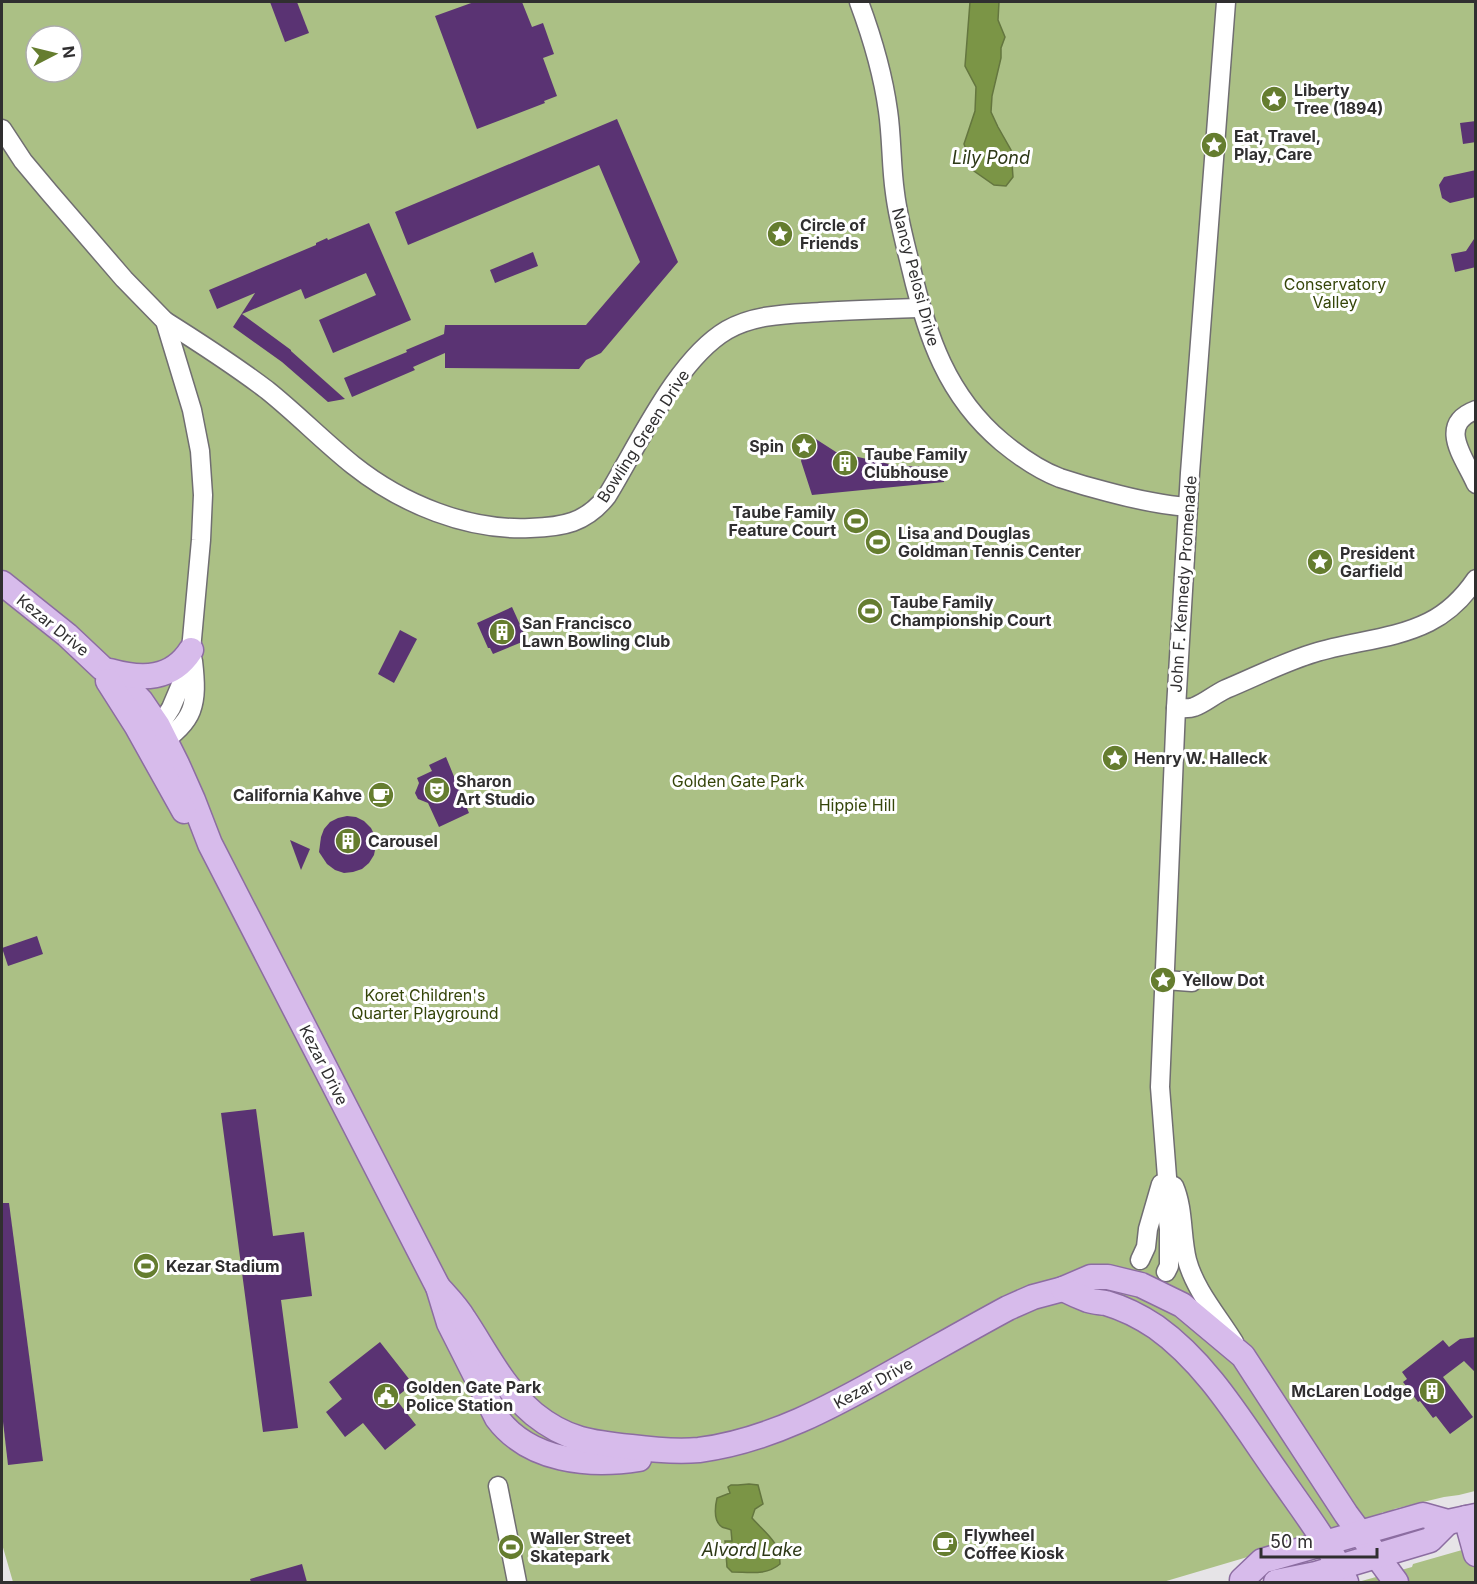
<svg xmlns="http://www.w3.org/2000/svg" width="1477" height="1584" font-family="Inter,sans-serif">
	<rect width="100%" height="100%" fill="#e6e4e7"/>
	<g fill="#abc085" fill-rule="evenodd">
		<path d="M2,2H1475V1491L1459,1495L1444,1497L1394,1509L1393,1511L1384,1513L1383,1512L1375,1517L1295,1543L1163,1582H13L2,1544ZM36,36H72V72H36Z"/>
		<path d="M1475,1548V1582H1358L1412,1567L1413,1564L1462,1550L1465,1551Z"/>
	</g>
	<g fill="#7b9546" stroke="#64763f" stroke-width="1.5">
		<path d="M970,2H999L998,20L1005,37L1001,48V58L992,96L991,112L998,127L1011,150L1013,177L1006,186L994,185L974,171L964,144L975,111L976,87L965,66Z"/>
		<path d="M749,1484L758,1485L763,1504L755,1509L752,1518C766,1534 780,1541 780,1564C766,1576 749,1572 732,1572L727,1567L725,1541H732L731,1530C728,1528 724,1528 722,1527C713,1521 715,1507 717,1498L730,1493L728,1487L731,1485H738Z"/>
	</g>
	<g fill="#5a3373">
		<path d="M270,2H297L309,33L285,42Z"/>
		<path d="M474,2H522L532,27L543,23L554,54L543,58L557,96L544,101L545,103L477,129L435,16Z"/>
		<path d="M617,119L678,262L601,353L586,360L579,369L445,368V353L413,367L415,370L352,397L344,378L407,352L406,350L444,334L445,325H586L640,262L599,165L408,245L395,212Z"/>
		<path d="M1476,121V142L1463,144L1460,123Z"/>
		<path d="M1476,170V197L1450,203L1442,198L1439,185L1444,177Z"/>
		<path d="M369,223L411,320L333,353L319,320L376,295L366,273L305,299L301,289L242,314L291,350V351L345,399L328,402L282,362L233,327L255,293L217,309L209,290L316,245V243L327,238L328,240Z"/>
		<path d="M1476,236V267L1455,272L1451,254L1466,251Z"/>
		<path d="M533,252L538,266L495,283L490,270Z"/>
		<path d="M808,434L836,452L898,466L945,467L944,482L812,495L801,461Z"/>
		<path d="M512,607L527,640L493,654L490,648H488L477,623Z"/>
		<path d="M400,630L417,639L394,683L378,674Z"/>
		<path d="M446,757L469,813L439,827L428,803L418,799L415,793L419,783L417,778L432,771L429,765Z"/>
		<path d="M379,785L391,794L392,799L389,803L384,804L372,796L370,791L373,786Z"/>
		<path d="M347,816L356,817L364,821L371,828L375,836L376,845L374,855L369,863L362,869L353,872L344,873L335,870L327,864L319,852L321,837L324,829L330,822L338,818Z"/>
		<path d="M290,840L310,849L301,870Z"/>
		<path d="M37,936L43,954L8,966L2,948Z"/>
		<path d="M256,1109L273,1236L304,1232L312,1296L281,1300L298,1428L263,1432L221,1113Z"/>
		<path d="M2,1203H9L43,1461L8,1465L2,1413Z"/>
		<path d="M1476,1337V1373L1464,1361L1443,1377L1473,1417L1450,1434L1436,1416L1433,1418L1420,1401L1418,1402L1403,1382L1407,1379L1402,1372L1443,1340L1449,1347L1460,1339Z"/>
		<path d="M380,1342L413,1384L395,1398L416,1425L385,1450L363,1423L345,1437L326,1412L342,1399L329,1382Z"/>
		<path d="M950,1532L959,1543L940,1557L932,1545Z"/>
		<path d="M302,1564L307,1582H251L250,1579Z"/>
	</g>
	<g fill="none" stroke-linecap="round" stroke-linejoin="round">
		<g stroke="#706e71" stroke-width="21">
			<g id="minor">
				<path d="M859,2C872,37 883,74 888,111C892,138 891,166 895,193C898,218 905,243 911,268C927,336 947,396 1002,442C1019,456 1039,470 1060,478C1075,483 1092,488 1108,492C1134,499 1161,505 1188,507"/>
				<path d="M2,129L23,161L49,192L124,279L165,321L192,410L200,451L203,495L201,540L191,650L185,675L171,708L164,719L158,726L148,732"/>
				<path d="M165,321C200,343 234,365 267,390C297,414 323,441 353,465C402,504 468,531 530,528C563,527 586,523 607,496C638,446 676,360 727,330C755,314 789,314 820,312C854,310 888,309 921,308"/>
				<path d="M1476,410C1436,425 1465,458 1476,484"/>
				<path d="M1176,708C1181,708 1189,709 1194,707C1205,703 1215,694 1226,689C1255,677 1284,662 1314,653C1352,641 1393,640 1429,622C1449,612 1463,598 1476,579"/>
				<path d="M156,746C195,722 198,704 193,661"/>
				<path d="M1165,980L1192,982"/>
				<path d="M1174,1186C1184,1209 1181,1236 1187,1260C1195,1290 1218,1316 1234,1342"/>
				<path d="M1140,1260L1146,1247L1148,1229L1161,1184"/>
				<path d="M1166,1272L1169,1266V1229L1167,1213L1168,1190L1160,1087L1176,708L1190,473L1226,2"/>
				<path d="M498,1486L517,1582"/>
			</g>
		</g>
		<g stroke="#8c6da1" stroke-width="27">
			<g id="major">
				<path d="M2,583L67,635L102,668L122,681L141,701L158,726L177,764L193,800L210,844L438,1287L449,1323L497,1418C529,1461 589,1467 639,1459"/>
				<path d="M110,671C142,680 172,680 191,650"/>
				<path d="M108,681L136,725L184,811"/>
				<path d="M438,1287C447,1297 457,1307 464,1319C486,1352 503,1388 534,1414C566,1440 592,1443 631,1447C654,1450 676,1452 699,1450C769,1441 833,1406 893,1372C931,1351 969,1329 1008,1308L1033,1297L1063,1289L1091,1277H1108L1141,1285L1182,1305L1243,1356L1346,1514L1396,1582"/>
				<path d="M1063,1289C1071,1293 1080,1297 1088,1300C1094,1302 1100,1302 1106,1303C1123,1308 1141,1317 1156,1327C1208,1364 1242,1423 1278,1474C1302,1509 1329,1543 1346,1582"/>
				<path d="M1466,1518L1476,1554"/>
				<path d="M1242,1580L1262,1561L1423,1515L1448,1522L1476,1516"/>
				<path d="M1276,1582L1316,1574L1430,1540L1448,1522"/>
			</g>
		</g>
		<use href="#minor" stroke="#fff" stroke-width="18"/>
		<use href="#major" stroke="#d7bbeb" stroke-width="24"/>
	</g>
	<defs>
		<g id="sight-disc" transform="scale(1.35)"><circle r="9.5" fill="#657d2f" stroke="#fff"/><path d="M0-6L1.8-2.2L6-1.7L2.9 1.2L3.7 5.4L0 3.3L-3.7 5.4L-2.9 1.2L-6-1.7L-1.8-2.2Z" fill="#fff"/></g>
		<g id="building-disc" transform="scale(1.35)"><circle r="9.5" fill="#657d2f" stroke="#fff"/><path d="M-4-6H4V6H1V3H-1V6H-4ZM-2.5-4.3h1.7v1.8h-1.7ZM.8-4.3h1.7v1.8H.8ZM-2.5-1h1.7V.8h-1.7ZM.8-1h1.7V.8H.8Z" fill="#fff"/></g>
		<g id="stadium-disc" transform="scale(1.35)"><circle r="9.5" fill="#657d2f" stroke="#fff"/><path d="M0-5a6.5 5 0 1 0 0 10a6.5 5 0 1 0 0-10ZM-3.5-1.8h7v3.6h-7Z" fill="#fff"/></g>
		<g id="theatre-disc" transform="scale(1.35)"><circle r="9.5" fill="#657d2f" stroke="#fff"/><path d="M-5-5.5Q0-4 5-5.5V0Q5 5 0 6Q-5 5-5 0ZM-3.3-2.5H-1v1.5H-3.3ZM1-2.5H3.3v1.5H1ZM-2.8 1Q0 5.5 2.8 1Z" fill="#fff"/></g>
		<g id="cafe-disc" transform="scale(1.35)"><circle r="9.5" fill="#657d2f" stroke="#fff"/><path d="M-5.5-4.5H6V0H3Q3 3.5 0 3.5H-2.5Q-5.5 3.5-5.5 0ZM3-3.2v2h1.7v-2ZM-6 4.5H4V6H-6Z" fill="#fff"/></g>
		<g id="civic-disc" transform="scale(1.35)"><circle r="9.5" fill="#657d2f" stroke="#fff"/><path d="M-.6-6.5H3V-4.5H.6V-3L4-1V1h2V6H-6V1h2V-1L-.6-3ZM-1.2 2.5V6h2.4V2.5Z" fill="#fff"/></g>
	</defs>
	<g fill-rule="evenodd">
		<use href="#sight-disc" x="1274" y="99"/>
		<use href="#sight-disc" x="1214" y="145"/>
		<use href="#sight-disc" x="780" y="234"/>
		<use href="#sight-disc" x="804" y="446"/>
		<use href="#building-disc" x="845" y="463"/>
		<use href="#stadium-disc" x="856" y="521"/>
		<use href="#stadium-disc" x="878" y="542"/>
		<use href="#sight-disc" x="1320" y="562"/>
		<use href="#stadium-disc" x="870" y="611"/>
		<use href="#building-disc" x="502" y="632"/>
		<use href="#sight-disc" x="1115" y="758"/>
		<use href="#theatre-disc" x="437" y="790"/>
		<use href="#cafe-disc" x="381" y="795"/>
		<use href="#building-disc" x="348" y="841"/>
		<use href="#sight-disc" x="1163" y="980"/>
		<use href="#stadium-disc" x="146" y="1266"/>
		<use href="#building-disc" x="1432" y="1391"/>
		<use href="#civic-disc" x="386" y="1396"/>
		<use href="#cafe-disc" x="945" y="1544"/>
		<use href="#stadium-disc" x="511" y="1547"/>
	</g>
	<g text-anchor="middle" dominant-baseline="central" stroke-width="6" stroke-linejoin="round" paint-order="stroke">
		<g font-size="16" font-weight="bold" fill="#302f30" stroke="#fff" text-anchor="start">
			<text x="1294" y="90">Liberty<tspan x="1294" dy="18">Tree (1894)</tspan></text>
			<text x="1234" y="136">Eat, Travel,<tspan x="1234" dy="18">Play, Care</tspan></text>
			<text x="800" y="225">Circle of<tspan x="800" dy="18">Friends</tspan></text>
			<text x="784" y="446" text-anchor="end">Spin</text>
			<text x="864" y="454">Taube Family<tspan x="864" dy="18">Clubhouse</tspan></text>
			<text x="836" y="512" text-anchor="end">Taube Family<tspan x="836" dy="18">Feature Court</tspan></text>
			<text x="898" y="533">Lisa and Douglas<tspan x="898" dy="18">Goldman Tennis Center</tspan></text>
			<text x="1340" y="553">President<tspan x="1340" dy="18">Garfield</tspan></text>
			<text x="890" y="602">Taube Family<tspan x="890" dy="18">Championship Court</tspan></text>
			<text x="522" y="623">San Francisco<tspan x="522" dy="18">Lawn Bowling Club</tspan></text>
			<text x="1134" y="758">Henry W. Halleck</text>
			<text x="456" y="781">Sharon<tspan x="456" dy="18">Art Studio</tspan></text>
			<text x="362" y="795" text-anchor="end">California Kahve</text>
			<text x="368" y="841">Carousel</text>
			<text x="1182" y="980">Yellow Dot</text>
			<text x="166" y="1266">Kezar Stadium</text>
			<text x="406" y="1387">Golden Gate Park<tspan x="406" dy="18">Police Station</tspan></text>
			<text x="1412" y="1391" text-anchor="end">McLaren Lodge</text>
			<text x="964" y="1535">Flywheel<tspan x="964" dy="18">Coffee Kiosk</tspan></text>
			<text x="530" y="1538">Waller Street<tspan x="530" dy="18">Skatepark</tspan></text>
		</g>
		<g font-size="16" fill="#302f30" stroke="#fff">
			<text transform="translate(916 277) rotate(75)">Nancy Pelosi Drive</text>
			<text transform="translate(643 436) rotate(-57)">Bowling Green Drive</text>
			<text transform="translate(1183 584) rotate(-86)">John F. Kennedy Promenade</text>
			<text transform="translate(53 625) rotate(39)">Kezar Drive</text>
			<text transform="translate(324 1065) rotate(63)">Kezar Drive</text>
			<text transform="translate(873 1383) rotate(-29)">Kezar Drive</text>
		</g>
		<g font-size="16" fill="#354509" stroke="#fff">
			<text x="1335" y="284">Conservatory<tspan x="1335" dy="18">Valley</tspan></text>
			<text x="738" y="781">Golden Gate Park</text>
			<text x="857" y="805">Hippie Hill</text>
			<text x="425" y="995">Koret Children's<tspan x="425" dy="18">Quarter Playground</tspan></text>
		</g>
		<g font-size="18" font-style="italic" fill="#2d3816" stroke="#fff">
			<text x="991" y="157">Lily Pond</text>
			<text x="752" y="1549">Alvord Lake</text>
		</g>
	</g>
	<rect width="1477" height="1584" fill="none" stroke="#302f30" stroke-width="6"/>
	<g transform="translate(54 54) rotate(83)"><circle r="28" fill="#ffffff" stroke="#acacac" stroke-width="1.5"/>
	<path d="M0-4.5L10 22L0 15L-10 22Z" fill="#657d2f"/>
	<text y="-9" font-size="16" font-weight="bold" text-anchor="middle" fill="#302f30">N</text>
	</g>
	<path d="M1261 1548v9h116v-9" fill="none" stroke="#302f30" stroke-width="3"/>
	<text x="1270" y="1548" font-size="18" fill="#302f30" stroke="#ffffff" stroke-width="4.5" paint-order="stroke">50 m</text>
</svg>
